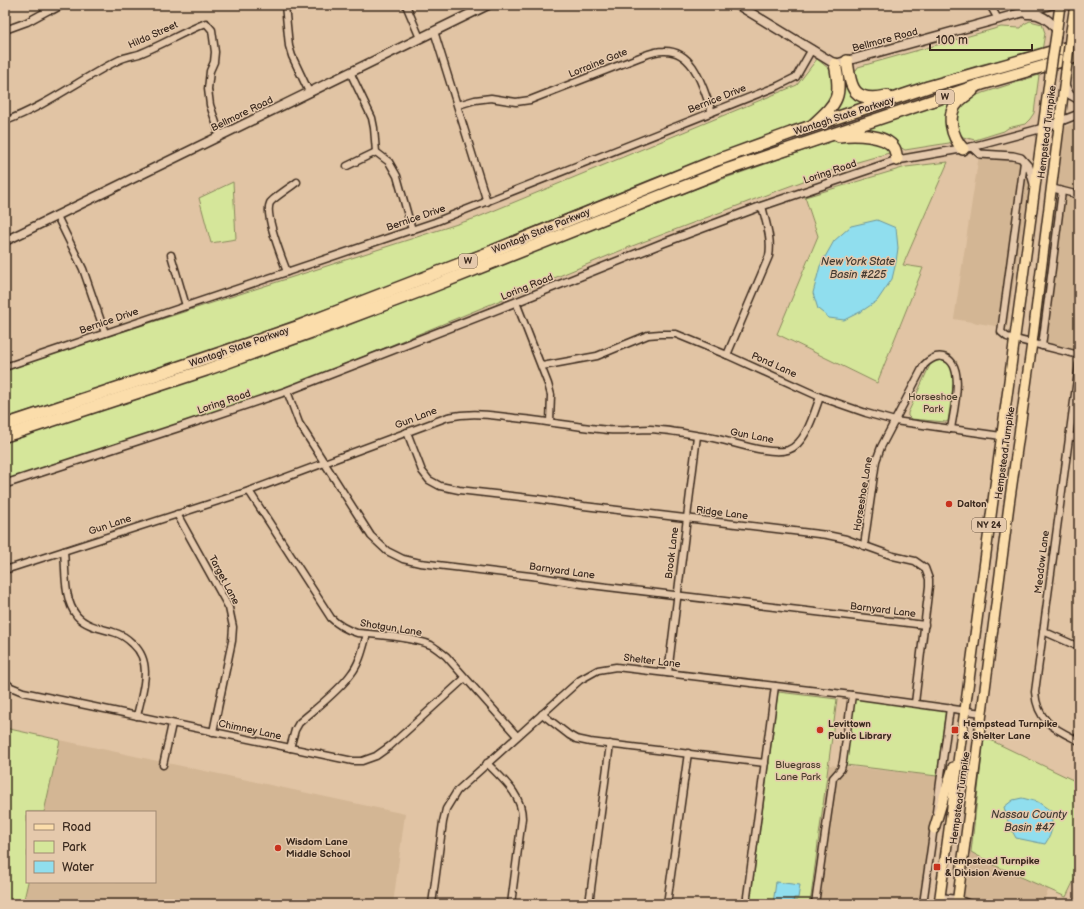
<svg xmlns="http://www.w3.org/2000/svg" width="1084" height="909" font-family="'Balsamiq Sans',sans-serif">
	<rect width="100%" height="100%" fill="#e1c4a4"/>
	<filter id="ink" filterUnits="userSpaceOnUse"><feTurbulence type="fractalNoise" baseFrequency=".025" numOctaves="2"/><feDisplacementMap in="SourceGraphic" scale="8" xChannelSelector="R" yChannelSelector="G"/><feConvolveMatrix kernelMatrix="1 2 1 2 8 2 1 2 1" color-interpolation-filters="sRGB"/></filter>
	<g filter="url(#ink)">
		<g fill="#d3b694">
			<path d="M1079,122V351L1038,341L1064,127Z"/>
			<path d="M979,155L1033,163L1007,328L954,319Z"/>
			<path d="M60,740L405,814L393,904H23L28,882H155V812H44Z"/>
			<path d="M829,765L937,776L920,904H813Z"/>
			<path d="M970,852L996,866L1049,889L1042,904H963Z"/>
		</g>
		<g fill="#d5e69a" stroke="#88885c">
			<path d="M1030,21L1042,24L1045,33L1042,51L983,64L880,96L862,92L855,82L854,74L858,67L1001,27L1021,28L1024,24Z"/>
			<path d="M817,59L828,68L834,75L835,90L830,105L815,118L652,179L392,285L191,358L5,418V371L44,357L476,218L797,85Z"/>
			<path d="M1075,64H1079V92L1075,88L1074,75Z"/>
			<path d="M1039,75L1034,113L1030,119L1025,124L1008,128L1004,131L975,140L963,137L959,132L955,123L956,113L963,101L977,95Z"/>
			<path d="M847,82L864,102V105L829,116L842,94L844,83Z"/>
			<path d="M963,95L954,104L951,138V142L949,143L905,150L900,147C895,134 878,134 866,131L865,128Z"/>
			<path d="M858,140L886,144L891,151L889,153L847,165L779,190L627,248L285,389L112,446L5,480V442L162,391L208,374L319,337L703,186L831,141Z"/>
			<path d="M948,162L903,265L923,268L877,383L777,334L818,236L805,197L906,167Z"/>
			<path d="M233,182L236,239L211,243L199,198Z"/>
			<path d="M942,360C949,363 952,366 955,373L948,421L946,422L911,419L908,416V413L930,365L937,361Z"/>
			<path d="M778,692L837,699L810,904H750Z"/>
			<path d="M854,698L946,709L937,776L846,765Z"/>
			<path d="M5,728L60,740L44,812H27L28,882L23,904H5Z"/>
			<path d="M984,737L1079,783V870L1066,897L996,866L971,852Z"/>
		</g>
		<g fill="#90deee" stroke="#6e969b">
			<path d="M877,220L896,228L898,248L896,262L892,279L877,301L862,311L844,320L829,318L818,309L813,293L820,266L834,241L851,226Z"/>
			<path d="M1022,798L1038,802L1051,811C1052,825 1054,831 1045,844L1016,838L1009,825L1004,807L1013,800Z"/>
			<path d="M776,882L800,885L798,898H794L793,901H797V904H773Z"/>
		</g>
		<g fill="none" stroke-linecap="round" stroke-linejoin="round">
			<g stroke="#3b2a1e" stroke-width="9">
				<g id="minor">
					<path d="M285,5L289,46L292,56L309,92"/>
					<path d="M406,5L420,38"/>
					<path d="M990,5L998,19"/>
					<path d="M5,30L27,22L49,10H53L62,5"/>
					<path d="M434,31L487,202"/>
					<path d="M350,72L372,118L374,128L376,152L389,162L397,176L412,230"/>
					<path d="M458,105L475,100L491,98L516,102L530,100L640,57C648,54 655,51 664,51C695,50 703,89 712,112"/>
					<path d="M5,121C45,107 80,79 119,60C125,57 132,56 139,54C162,45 183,32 206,23L212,30L215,52L214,62L210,71L208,89L210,105L220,135"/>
					<path d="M1024,162L1001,332L1007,337L1079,355"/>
					<path d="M347,166L376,152"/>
					<path d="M1051,188L1079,195"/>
					<path d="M57,216L83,269L105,333"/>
					<path d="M171,255L186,306"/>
					<path d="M287,272C282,258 264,215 270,203C272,199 292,186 297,182"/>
					<path d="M516,302L548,384L551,395L550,422"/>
					<path d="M1042,346L1062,191"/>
					<path d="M727,355L769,256C772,239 766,223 762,206"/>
					<path d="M1079,364L1035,692C1037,722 1055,729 1079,741"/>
					<path d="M542,366L597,356L648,335L660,334H676L727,355L820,397L866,413L895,421L1001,436"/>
					<path d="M5,367L435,222L778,86L796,77L812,49"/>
					<path d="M287,391L299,423L371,536L387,551L403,559L420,563L539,577L582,584L925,625"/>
					<path d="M407,432L422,471L429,480L440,486L459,490L538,499L584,506L827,535L846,539L893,556L915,561L925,568L929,579V586L915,703"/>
					<path d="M1069,436L1079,438"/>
					<path d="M249,491L331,618C339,626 347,630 357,633C378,635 412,637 431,645C436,648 441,652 446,656L517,736"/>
					<path d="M177,514L229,608L233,627L232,641L213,732"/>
					<path d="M864,546L876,461L881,447L924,365C929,360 936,355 943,357C967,362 953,413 951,429"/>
					<path d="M64,551C66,571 63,599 77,616C86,626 99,628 113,632C121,634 127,638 133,644C154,663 142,692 137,716"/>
					<path d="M5,570L249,491L448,417C471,412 492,415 515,418C546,421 577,427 608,430C622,431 636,429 650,429C669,430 689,434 708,437C729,440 768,456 788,450C806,444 814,413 820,397"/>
					<path d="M1043,631L1079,647"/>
					<path d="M668,673L697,436"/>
					<path d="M5,682L11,687L23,692L353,761H362L376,756L390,746L465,678"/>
					<path d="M542,714L569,735L576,739L590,742L765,763"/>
					<path d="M290,748L295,730L299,723C315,709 339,691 351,674C360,663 363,648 367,634"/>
					<path d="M487,763C502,779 522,794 522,818L511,904"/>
					<path d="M163,765L172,724"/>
					<path d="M936,812L950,708"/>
					<path d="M940,897L957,899L970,904"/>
					<path d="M432,904L443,822L446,809L457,791L580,680L598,670L616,667L852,695L982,713"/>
					<path d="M589,904L610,744"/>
					<path d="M667,904L688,753"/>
					<path d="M746,904L775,686"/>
					<path d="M815,904L833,778L841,769L843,761L852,695"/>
					<path d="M923,904L934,827"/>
				</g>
			</g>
			<g stroke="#3b2a1e" stroke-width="10">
				<g id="tertiary">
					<path d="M1065,85L1070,95L1079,100"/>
					<path d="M972,147L980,154L1013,156L1021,158L1029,167L1034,184"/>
					<path d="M5,484L177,428L287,391L516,302L663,243L762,206L897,160L972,147L1043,128L1079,114"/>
				</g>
			</g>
			<g stroke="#3b2a1e" stroke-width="11">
				<g id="secondary">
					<path d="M738,5L835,64L1050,5"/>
					<path d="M1027,14C1040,13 1049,19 1056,29"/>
					<path d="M5,241L488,5"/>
				</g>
			</g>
			<g stroke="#3b2a1e" stroke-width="12">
				<g id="primary">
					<path d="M1071,31L1075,5"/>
					<path d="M1056,35L1060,5"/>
					<path d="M934,829L953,767"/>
					<path d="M939,904L1050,75"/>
					<path d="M957,904L1009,505L1032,343L1066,71"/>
				</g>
			</g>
			<g stroke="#3b2a1e" stroke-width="14">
				<g id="motorway">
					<path d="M847,61C851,89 853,103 887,96"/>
					<path d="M814,124C838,102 842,97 835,64"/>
					<path d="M839,136C854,134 885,134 894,148C896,151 896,156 897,160"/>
					<path d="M963,149C952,137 945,114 959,101C963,97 968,94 972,91"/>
					<path d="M5,425L132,383L297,327L483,255L717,160L791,133L928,87L1079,44"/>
					<path d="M5,436L206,370L314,331L431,287L723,171L982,84L1079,56"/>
				</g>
			</g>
			<use href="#minor" stroke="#e5c9ac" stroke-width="6"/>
			<use href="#tertiary" stroke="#e5c9ac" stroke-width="7"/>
			<use href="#secondary" stroke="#e5c9ac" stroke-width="8"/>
			<use href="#primary" stroke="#fbddab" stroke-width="9"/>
			<use href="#motorway" stroke="#fbddab" stroke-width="11"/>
			<g stroke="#3b2a1e" stroke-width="12" stroke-linecap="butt">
				<g id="primary-bridge">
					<path d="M1066,71L1071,31"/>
					<path d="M1050,75L1056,35"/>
				</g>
			</g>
			<use href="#primary-bridge" stroke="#fbddab" stroke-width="9"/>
		</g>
	</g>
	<g fill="#c8321e" stroke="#e5c9ac" stroke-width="1.5">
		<circle cx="949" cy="504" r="4"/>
		<circle cx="820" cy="730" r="4"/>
		<rect x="951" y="726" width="8" height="8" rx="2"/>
		<circle cx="278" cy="848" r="4"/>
		<rect x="933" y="863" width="8" height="8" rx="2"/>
	</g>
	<g text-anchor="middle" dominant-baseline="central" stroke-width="3" stroke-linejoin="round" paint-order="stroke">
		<g fill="#e5c9ac" stroke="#6e5a49" stroke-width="1">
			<rect x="936" y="90" width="18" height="14" rx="3"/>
			<rect x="459" y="254" width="18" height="14" rx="3"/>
			<rect x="972" y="518" width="34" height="14" rx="3"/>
		</g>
		<g font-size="9" font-weight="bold" fill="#3b2a1e">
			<text x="945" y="97">W</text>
			<text x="468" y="261">W</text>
			<text x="989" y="525">NY 24</text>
		</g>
		<g font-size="10" fill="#3b2a1e" stroke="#e5c9ac">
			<text transform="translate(153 35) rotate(-24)">Hilda Street</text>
			<text transform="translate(885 40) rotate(-15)">Bellmore Road</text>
			<text transform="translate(598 63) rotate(-22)">Lorraine Gate</text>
			<text transform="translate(717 99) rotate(-22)">Bernice Drive</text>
			<text transform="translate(242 114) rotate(-26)">Bellmore Road</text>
			<text transform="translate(844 116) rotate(-18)">Wantagh State Parkway</text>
			<text transform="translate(1047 132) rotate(-83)">Hempstead Turnpike</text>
			<text transform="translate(830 172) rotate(-19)">Loring Road</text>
			<text transform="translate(416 218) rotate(-19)">Bernice Drive</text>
			<text transform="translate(541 231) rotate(-22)">Wantagh State Parkway</text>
			<text transform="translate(527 287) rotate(-22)">Loring Road</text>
			<text transform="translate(109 321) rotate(-19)">Bernice Drive</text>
			<text transform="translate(239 347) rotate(-19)">Wantagh State Parkway</text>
			<text transform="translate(774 365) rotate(24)">Pond Lane</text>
			<text transform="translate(224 402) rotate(-19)">Loring Road</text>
			<text transform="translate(416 418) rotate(-21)">Gun Lane</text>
			<text transform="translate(752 436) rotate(11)">Gun Lane</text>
			<text transform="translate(1005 453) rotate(-82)">Hempstead Turnpike</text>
			<text transform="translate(863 494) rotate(-81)">Horseshoe Lane</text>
			<text transform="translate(722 513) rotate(7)">Ridge Lane</text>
			<text transform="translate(110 525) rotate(-18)">Gun Lane</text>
			<text transform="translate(672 553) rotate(-83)">Brook Lane</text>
			<text transform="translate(1042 562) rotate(-83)">Meadow Lane</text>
			<text transform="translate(562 571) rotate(8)">Barnyard Lane</text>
			<text transform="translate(224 580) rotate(62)">Target Lane</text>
			<text transform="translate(883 610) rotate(7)">Barnyard Lane</text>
			<text transform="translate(391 628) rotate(9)">Shotgun Lane</text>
			<text transform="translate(652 661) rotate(7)">Shelter Lane</text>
			<text transform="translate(250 730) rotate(12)">Chimney Lane</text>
			<text transform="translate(960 798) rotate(-82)">Hempstead Turnpike</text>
		</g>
		<g font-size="10" fill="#4a3d2a" stroke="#e5c9ac">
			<text x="933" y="397">Horseshoe<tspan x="933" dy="12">Park</tspan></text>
			<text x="798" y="765">Bluegrass<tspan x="798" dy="12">Lane Park</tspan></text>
		</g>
		<g font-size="10" font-weight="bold" fill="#3b2a1e" stroke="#e5c9ac" text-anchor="start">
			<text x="957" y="504">Dalton</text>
			<text x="828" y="724">Levittown<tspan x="828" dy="12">Public Library</tspan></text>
			<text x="963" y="724">Hempstead Turnpike<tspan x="963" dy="12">&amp; Shelter Lane</tspan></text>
			<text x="286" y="842">Wisdom Lane<tspan x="286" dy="12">Middle School</tspan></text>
			<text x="945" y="861">Hempstead Turnpike<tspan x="945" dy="12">&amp; Division Avenue</tspan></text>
		</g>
		<g font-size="11" font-style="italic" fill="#443c33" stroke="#e5c9ac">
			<text x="858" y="261">New York State<tspan x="858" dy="13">Basin #225</tspan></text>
			<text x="1029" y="814">Nassau County<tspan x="1029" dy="13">Basin #47</tspan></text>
		</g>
	</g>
	<rect width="1084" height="909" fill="none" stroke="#e5c9ac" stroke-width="20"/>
	<rect x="10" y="10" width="1064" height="889" fill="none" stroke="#3b2a1e" stroke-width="1.5" filter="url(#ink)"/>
	<rect x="26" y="811" width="130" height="72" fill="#e5c9ac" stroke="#a18973"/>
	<rect x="34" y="824" width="20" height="6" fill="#fbddab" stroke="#a18973"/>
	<text x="62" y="831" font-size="12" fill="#3b2a1e">Road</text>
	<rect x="34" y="841" width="20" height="12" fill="#d5e69a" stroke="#a18973"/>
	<text x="62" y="851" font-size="12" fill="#3b2a1e">Park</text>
	<rect x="34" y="861" width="20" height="12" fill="#90deee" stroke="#a18973"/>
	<text x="62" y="871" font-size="12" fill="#3b2a1e">Water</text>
	<path d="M930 44v6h102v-6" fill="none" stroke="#3b2a1e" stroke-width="2"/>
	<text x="936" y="44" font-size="12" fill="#3b2a1e" stroke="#e5c9ac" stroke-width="3" paint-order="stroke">100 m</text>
</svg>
